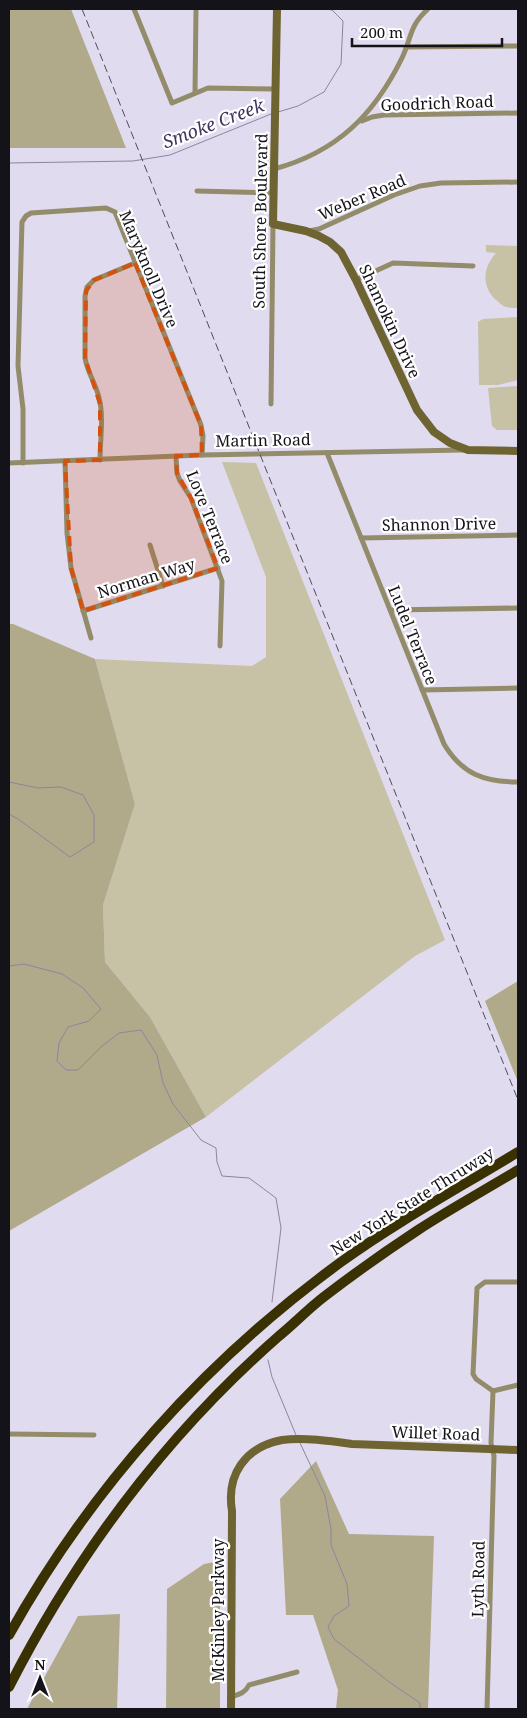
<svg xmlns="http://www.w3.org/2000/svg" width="527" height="1718" font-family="'Noto Serif',serif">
	<rect width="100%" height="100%" fill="#e1dbef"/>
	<g fill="#c7c1a6">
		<path d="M486,245L518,246V308C514,308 510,308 506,307C502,306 499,302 496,300C481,286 483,267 496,253L486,252Z"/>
		<path d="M518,317V380L498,385H479L478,322L483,319Z"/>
		<path d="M518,386V430H497L492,426L488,388Z"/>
		<path d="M222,462L256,463L445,940L415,956L206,1117L150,1017L105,962L103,905L135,804L95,659L252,666L266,657V577Z"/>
	</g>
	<g fill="#b0aa8a">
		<path d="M9,9H71L126,148H9Z"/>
		<path d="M9,624H13L95,659L135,804L103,905L105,962L150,1017L206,1117L9,1231Z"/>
		<path d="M518,981V1082L485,1001Z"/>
		<path d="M316,1461L349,1534L434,1536L428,1709H336L338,1690L313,1615H286L280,1499Z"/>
		<path d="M220,1561V1709H166L167,1589L204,1564Z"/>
		<path d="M120,1614L117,1709H27L78,1616Z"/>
	</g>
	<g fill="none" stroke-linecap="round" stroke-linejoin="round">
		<g stroke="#8e84a1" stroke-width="1">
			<path d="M278,112L298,106L324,92L341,64L343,21L332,10L325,9"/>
			<path d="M9,163L133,161L170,155L271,114"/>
			<path d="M9,782L38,788L61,787L83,795L94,815V842L70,857L18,819L9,814"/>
			<path d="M9,966L24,964L62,974L83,988L101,1009L89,1021L68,1027L59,1043L57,1061L66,1070H78L101,1047L119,1033L141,1030L157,1055L163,1083L173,1104L201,1140L216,1148L217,1162L222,1176L249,1178L276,1198L281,1228L272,1302"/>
			<path d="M268,1360L272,1377L296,1435"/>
			<path d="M300,1443L325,1496L331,1529V1545L347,1584L349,1606L334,1616L328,1627L334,1639L392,1684L420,1703V1709"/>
		</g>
		<g stroke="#928c6b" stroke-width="5">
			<path d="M134,9L172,103L208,88L275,89"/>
			<path d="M406,47L518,46"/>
			<path d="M195,93L196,9"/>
			<path d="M362,121L372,117L384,115L518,113"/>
			<path d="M274,169C337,152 374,115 402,58C412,37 409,26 428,9"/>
			<path d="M197,191L274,193"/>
			<path d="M309,231L319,229L394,195L420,186L441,183L518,182"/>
			<path d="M356,280L393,263L473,266"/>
			<path d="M271,404L273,224"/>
			<path d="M327,453L444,744C462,774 484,782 518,782"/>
			<path d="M176,456L177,473L180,481L191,498L222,581L220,646"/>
			<path d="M100,460C100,440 104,417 99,398C96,384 87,372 85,358V296L87,287L94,280L135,263"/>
			<path d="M65,461L67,533L71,568L91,638"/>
			<path d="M9,463L202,455L463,450"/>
			<path d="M23,463V409L18,366L22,222L26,216L31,213L106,208L115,212L201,425L203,436L202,455"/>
			<path d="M361,538L518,535"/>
			<path d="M150,545L163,586"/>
			<path d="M390,610L518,608"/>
			<path d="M83,611L218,568"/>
			<path d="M422,690L518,688"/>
			<path d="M518,1282H485L477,1288L473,1374L476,1379L493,1391L518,1385"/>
			<path d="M9,1434L94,1435"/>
			<path d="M231,1697C240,1694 245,1693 249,1685L297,1672"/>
			<path d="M487,1709L494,1456L491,1443L493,1391"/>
		</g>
		<g stroke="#6e6431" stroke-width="8">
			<path d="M277,9L273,224L306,231L319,236L330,242L341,252L356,280L417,410L434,432L450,443L468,450L518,451"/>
			<path d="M231,1709L232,1511C226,1475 245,1447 282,1440C303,1437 331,1441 352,1444L518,1450"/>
		</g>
		<g stroke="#3a3102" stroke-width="10">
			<path d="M9,1635C91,1488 205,1361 341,1262C398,1221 459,1188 518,1152"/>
			<path d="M9,1687C77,1554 166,1435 279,1336C295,1323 309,1308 325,1296C355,1273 386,1251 418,1230C450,1209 485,1190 518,1170"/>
		</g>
		<path stroke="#4f4c57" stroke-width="1" stroke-dasharray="8 4" stroke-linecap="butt" d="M82,9L518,1100"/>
	</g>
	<path fill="#d3520d" fill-opacity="0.2" stroke="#d3520d" stroke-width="4" stroke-dasharray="10 6" stroke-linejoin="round" d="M135,263L201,425L202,455L176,456L177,473L191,498L218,568L83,611L71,568L65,461L100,460V404L85,358L86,291L94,280Z"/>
	<g text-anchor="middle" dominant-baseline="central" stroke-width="4.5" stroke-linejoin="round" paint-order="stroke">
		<g font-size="16" fill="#15131a" stroke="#fff">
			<text transform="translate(437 103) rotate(-2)">Goodrich Road</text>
			<text transform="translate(362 197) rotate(-23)">Weber Road</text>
			<text transform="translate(260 221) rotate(-89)">South Shore Boulevard</text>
			<text transform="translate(149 269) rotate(67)">Maryknoll Drive</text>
			<text transform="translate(390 321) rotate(65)">Shamokin Drive</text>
			<text transform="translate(263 440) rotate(-1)">Martin Road</text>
			<text transform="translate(210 517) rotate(68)">Love Terrace</text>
			<text transform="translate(439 524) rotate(-1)">Shannon Drive</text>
			<text transform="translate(146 578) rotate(-17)">Norman Way</text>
			<text transform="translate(413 635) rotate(68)">Ludel Terrace</text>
			<text transform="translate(412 1201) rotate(-32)">New York State Thruway</text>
			<text transform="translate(436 1433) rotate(2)">Willet Road</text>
			<text transform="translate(478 1579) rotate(-89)">Lyth Road</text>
			<text transform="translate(218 1610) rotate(-90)">McKinley Parkway</text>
		</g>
		<g font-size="18" font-style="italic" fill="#44335f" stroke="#fff">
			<text transform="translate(213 123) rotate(-21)">Smoke Creek</text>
		</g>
	</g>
	<rect width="527" height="1718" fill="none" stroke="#15131a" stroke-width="20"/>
	<g transform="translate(40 1678)" stroke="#ffffff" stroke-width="4" paint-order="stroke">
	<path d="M0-4L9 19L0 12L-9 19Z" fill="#15131a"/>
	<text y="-8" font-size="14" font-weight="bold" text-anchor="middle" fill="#15131a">N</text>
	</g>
	<path d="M352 38v8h150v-8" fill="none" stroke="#15131a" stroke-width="2.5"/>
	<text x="360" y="38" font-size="15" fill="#15131a" stroke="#ffffff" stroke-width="4" paint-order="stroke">200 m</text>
</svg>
